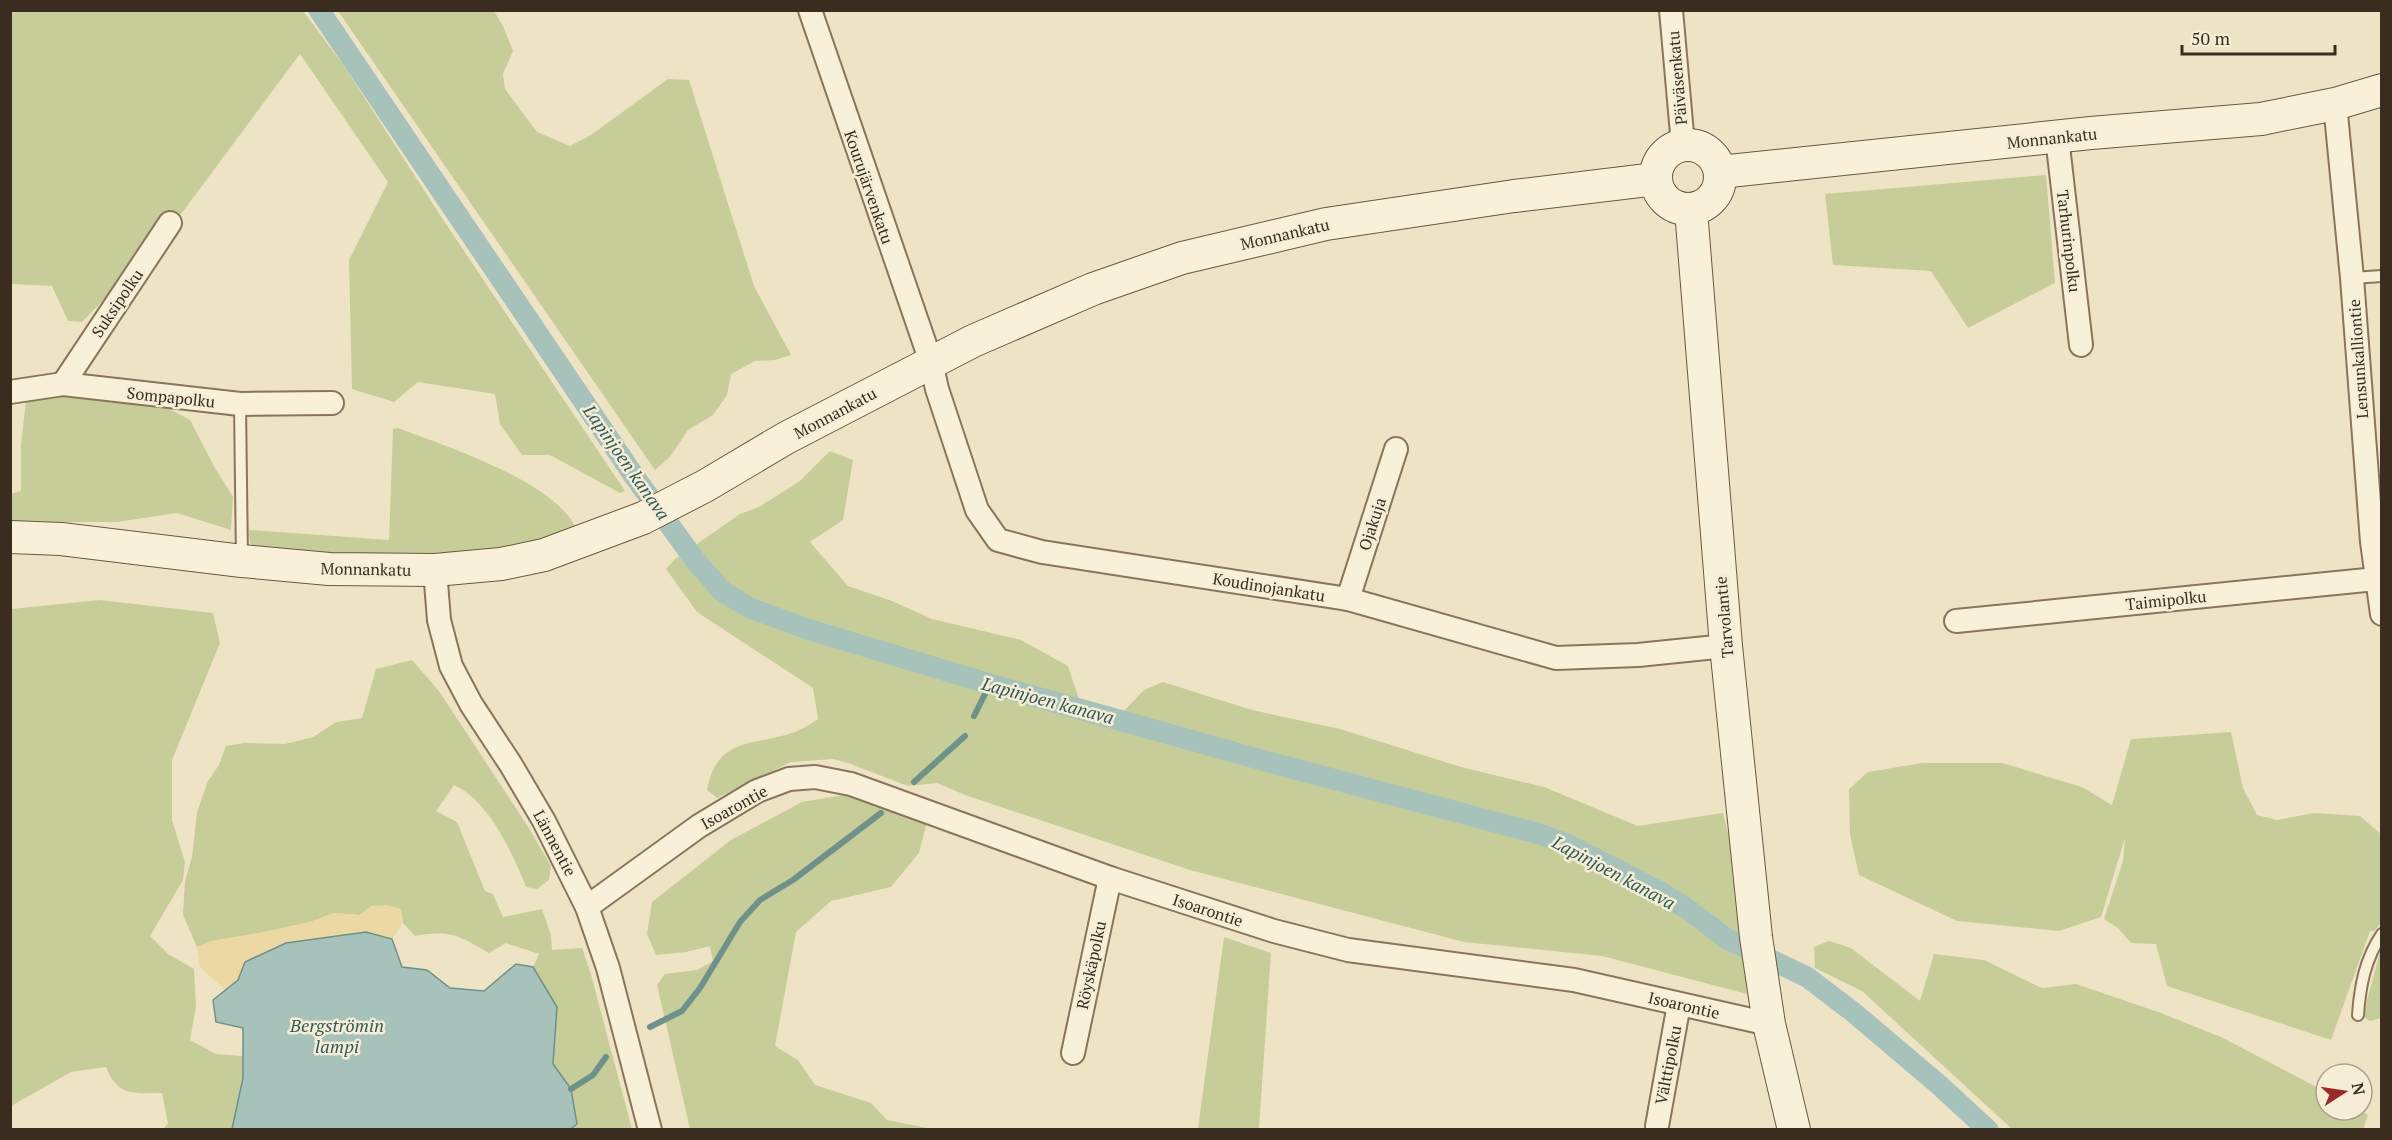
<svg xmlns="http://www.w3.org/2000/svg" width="2392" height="1140" font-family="'PT Serif',serif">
	<rect width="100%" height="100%" fill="#efe3c6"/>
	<g fill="#c7cd99">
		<path d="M10,11H303L344,66L442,218L625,491L620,493L550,455H522L500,424L495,394L418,382L394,402L352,389L349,260L388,182L300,54L158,245L82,322L68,321L52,286L11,284Z"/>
		<path d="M338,11H494L503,26L513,51L503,74L505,89L537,132L570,146L591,135L668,79L689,80L754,286L791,355L775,360L755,361L731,374L727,395L713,415L688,430L670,457L655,470Z"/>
		<path d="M2046,175L2055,283L1968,328L1931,271L1833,265L1825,194Z"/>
		<path d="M75,392L162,405L190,420L215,468L233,497L231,530L177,513L117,522H11V494L21,491V445L26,401Z"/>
		<path d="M398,428C445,446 557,482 577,530L574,535L477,553L376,558L255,550L250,543L249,530L389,540L393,429Z"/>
		<path d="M830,451L853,460L843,520L810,542L848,586L892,601L932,619L1021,640L1068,666L1081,705L1117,718L1144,690L1163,682L1252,710L1340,729L1461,767L1544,787L1638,826L1723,813L1752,931L1747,994L1602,956L1464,942L1190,870L965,795L937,783L908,786L848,763L833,759L791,762L717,798L707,790C717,734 758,747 797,731C805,728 811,723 818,719L813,688L697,612L666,569L674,560L740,514L759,507L800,481Z"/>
		<path d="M100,600L213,613L220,643L172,760V820L185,862L183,880L150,936L168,954L194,969L196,1006L190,1040L216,1054L243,1056V1078L232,1129H163L168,1124L162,1093C134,1093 118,1097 106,1067L71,1072L11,1106V609Z"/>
		<path d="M412,660L439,691L527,825L551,866L549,880L537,889L526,887C512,852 489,801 454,785L436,811L457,822L485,891L493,894L503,917L542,909L551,935L552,950L582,948L590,971L632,1129H569L577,1124L571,1089L553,1064L557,1007L533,967L539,954L506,943L489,953C457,935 452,930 415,936L403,923L401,909L371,906L360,915L334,913L310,922L264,932L212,941L197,947L183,915L185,881L192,857L197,812L208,781L219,765L226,746L244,743L285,744L313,737L336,722L362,718L376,669Z"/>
		<path d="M2231,732L2243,788L2257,815L2277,820L2314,813L2360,816L2381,834V923L2374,931H2370L2331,1040L2167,986L2156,944L2131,943L2119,929L2104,919L2123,861L2125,838L2101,917L2059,931L1957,921L1859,875L1850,835L1849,789L1868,772L1922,763H2002L2082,787L2112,805L2131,739Z"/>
		<path d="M850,794L927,822L919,853L891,887L831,901L796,932L775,1046L798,1060L815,1085L871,1103L887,1120L932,1129H690L657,985L665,974L697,970L713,961L710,946L686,952L656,955L647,934L652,902L731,840L802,802Z"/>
		<path d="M1224,937L1271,953L1259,1129H1198Z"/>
		<path d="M1829,941L1851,948L1920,1001L1934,954L1984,960L2042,988L2076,984L2161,1013L2221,1037L2326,1092V1110H2359L2368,1115L2363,1130L2012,1129L1862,991L1815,968L1814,947Z"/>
		<path d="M2381,948V1018L2370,1021L2363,1016Z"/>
	</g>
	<path fill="#ebd8a3" d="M387,905L401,909L403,923L392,939L366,932L238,980L225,990L200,967L197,947L212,941L264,932L310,922L334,913L360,915L371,906Z"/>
	<path fill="#a7c2bb" stroke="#6e9189" stroke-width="1.5" d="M366,932L392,939L402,967L427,970L450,988L484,991L516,964L533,967L557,1007L553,1064L571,1089L577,1124L569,1130L232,1129L243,1078V1028L216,1022L213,1000L238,980L245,962L286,943Z"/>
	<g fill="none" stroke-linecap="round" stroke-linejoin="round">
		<g stroke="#6e9189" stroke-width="6">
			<path d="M974,716L990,684"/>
			<path d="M914,782L965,736"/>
			<path d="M650,1027L682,1011L700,988L740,922L760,900L793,880L881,813"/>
			<path d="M571,1089L593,1075L606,1057"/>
		</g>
		<path stroke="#a7c2bb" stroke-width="21" d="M319,10L634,476L695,560L722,591L750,608L807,629L990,684L1269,762L1540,834L1571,846L1657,890L1689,910L1727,939L1807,977L1853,1012L1938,1084L1988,1130"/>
		<g stroke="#8a755b" stroke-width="14">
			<g id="lane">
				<path d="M2352,278L2382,276"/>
				<path d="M240,404L242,560"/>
				<path d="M2358,1015C2360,986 2365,959 2382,934"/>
			</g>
		</g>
		<g stroke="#8a755b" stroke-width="26">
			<g id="street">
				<path d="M810,10L931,362L937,389L977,510L998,540L1042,552L1348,599L1556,658L1638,655L1726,646"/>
				<path d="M1671,10L1683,145"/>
				<path d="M2335,104L2352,278L2372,542L2382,614"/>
				<path d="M2057,137L2081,345"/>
				<path d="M63,384L170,223"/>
				<path d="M10,392L63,384L240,404L332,403"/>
				<path d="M435,570L439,620L451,666L471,704L511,765L544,821L587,907L608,968L650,1130"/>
				<path d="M1348,599L1396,449"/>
				<path d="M1956,621L2376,579"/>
				<path d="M587,907L699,826L757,791L789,779L815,777L851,784L1110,878L1274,931L1348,950L1574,980L1769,1024"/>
				<path d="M1073,1053L1110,878"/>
				<path d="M1657,1126L1679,1004"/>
			</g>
		</g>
		<g stroke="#6c563e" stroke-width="34">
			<g id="secondary">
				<circle cx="1688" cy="177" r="32"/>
				<path d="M1720,172L2091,133L2261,119L2335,104L2382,90"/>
				<path d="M1691,210L1726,646L1756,937L1769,1024L1794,1130"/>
				<path d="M10,537L61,539L242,561L329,569L435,570L501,564L544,555L643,518L705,486L786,438L973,341L1093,289L1182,258L1326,224L1514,196L1656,179"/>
			</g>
		</g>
		<use href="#lane" stroke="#f9f0d9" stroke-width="10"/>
		<use href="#street" stroke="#f9f0d9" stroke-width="22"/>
		<use href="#secondary" stroke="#f9f0d9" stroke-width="32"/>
	</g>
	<g text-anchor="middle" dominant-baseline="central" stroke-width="5" stroke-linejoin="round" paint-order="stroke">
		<g font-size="16" fill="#3a2d1f" stroke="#f6edd6">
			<text transform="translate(1677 78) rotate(-95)">Päiväsenkatu</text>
			<text transform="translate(2052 138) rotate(-6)">Monnankatu</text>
			<text transform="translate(869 187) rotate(71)">Kourujärvenkatu</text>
			<text transform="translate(1285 234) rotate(-13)">Monnankatu</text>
			<text transform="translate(2069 241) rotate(83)">Tarhurinpolku</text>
			<text transform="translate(117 303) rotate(-56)">Suksipolku</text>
			<text transform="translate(2358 359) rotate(-94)">Lensunkalliontie</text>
			<text transform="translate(171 397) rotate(6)">Sompapolku</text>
			<text transform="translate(835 413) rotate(-28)">Monnankatu</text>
			<text transform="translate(1372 524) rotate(-72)">Ojakuja</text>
			<text transform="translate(366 569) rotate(1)">Monnankatu</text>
			<text transform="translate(1269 587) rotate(9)">Koudinojankatu</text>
			<text transform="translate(2166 600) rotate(-6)">Taimipolku</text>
			<text transform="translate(1724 617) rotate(-95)">Tarvolantie</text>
			<text transform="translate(734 807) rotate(-29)">Isoarontie</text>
			<text transform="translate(555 843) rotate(62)">Lännentie</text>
			<text transform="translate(1208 910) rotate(18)">Isoarontie</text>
			<text transform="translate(1091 965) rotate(-78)">Röyskäpolku</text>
			<text transform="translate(1684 1005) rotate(13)">Isoarontie</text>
			<text transform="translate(1668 1065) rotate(-79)">Välttipolku</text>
		</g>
		<g font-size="18" font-style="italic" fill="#2e5a58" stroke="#f6edd6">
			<text transform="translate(627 462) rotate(55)">Lapinjoen kanava</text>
			<text transform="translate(1048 700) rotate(15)">Lapinjoen kanava</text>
			<text transform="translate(1614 872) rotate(28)">Lapinjoen kanava</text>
			<text x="337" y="1025">Bergströmin<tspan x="337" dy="21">lampi</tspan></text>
		</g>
	</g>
	<rect width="2392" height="1140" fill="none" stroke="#3a2d1f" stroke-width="24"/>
	<g transform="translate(2344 1092) rotate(78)"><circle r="28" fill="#f6edd6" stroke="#aba08d" stroke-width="1.5"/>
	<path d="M0-4.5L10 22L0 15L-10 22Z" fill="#9a2b2b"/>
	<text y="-9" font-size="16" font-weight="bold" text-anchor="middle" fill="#3a2d1f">N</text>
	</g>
	<path d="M2182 45v9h153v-9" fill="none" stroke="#3a2d1f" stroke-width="3"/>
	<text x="2191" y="45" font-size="18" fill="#3a2d1f" stroke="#f6edd6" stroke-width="4.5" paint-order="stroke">50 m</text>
</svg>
